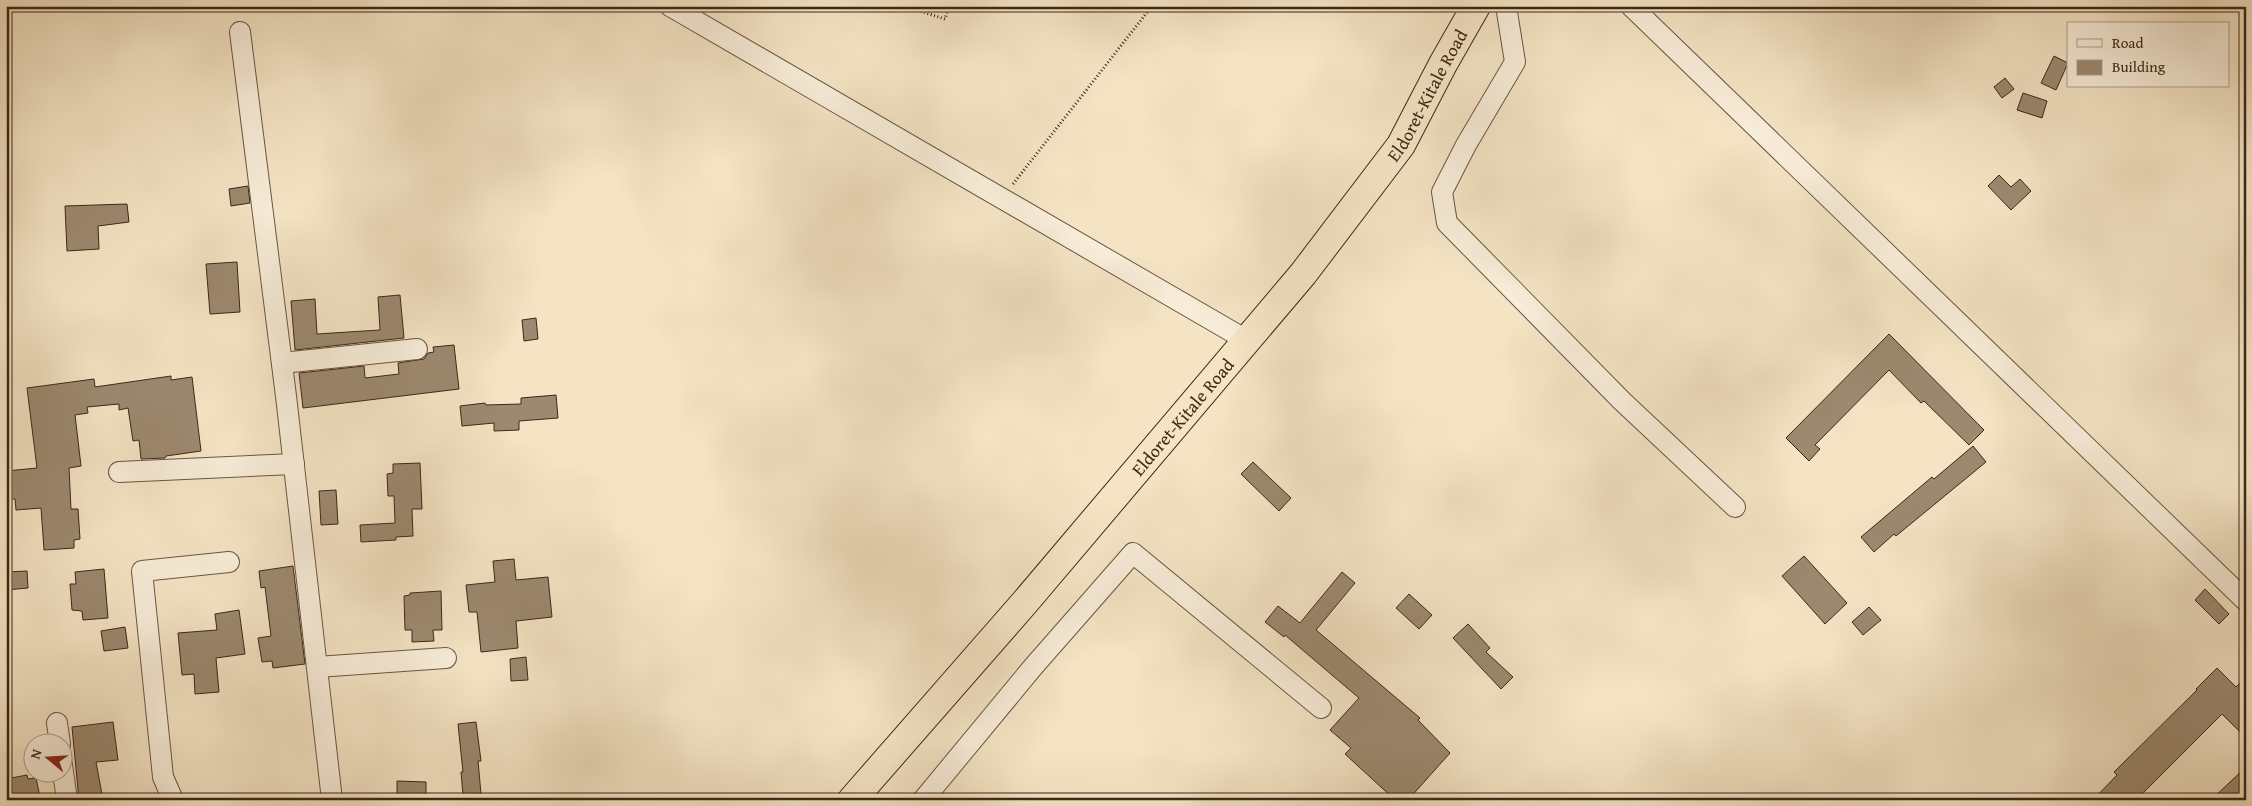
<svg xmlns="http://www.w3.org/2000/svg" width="2252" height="806" font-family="'Gentium Book Plus',serif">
	<rect width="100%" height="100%" fill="#f4e4c4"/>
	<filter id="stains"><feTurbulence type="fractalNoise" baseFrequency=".004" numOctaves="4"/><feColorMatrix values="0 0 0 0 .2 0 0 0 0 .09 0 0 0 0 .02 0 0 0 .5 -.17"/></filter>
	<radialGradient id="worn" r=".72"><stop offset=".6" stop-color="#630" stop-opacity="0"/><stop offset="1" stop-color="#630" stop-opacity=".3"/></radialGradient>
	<g fill="#9c8970" stroke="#3d2716">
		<path d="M2054,56L2068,63L2056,90L2041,83Z"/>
		<path d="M2005,78L2014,89L2002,98L1994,87Z"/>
		<path d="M2023,93L2047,101L2042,118L2017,110Z"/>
		<path d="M1999,175L2011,187L2020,179L2031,191L2011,210L1988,186Z"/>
		<path d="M248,186L250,203L231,206L229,189Z"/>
		<path d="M127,204L129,222L98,226L99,249L67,251L65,206Z"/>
		<path d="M237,262L240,312L210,314L206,264Z"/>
		<path d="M400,295L404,338L295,350L291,301L315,299L317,334L380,330L378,297Z"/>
		<path d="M536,318L538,339L524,341L522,320Z"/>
		<path d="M1889,334L1984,430L1969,445L1924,401L1921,403L1889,370L1815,445L1820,449L1809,461L1786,438Z"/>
		<path d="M454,345L459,389L303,408L299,373L364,366L365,378L399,374L398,363L424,359L428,353L434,352L433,347Z"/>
		<path d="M171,376V380L192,377L201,451L166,456L165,458L141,459L139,440L133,441L128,408L119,410V404L87,407L88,413L75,415L81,466L69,468L71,509H78L80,539L74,540V548L44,550L41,508L16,510L15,499H9L6,471L37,468L27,388L94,379L95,387Z"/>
		<path d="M556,395L558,418L519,421V430L494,431V423L462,426L460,406L485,403L486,405L521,404V398Z"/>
		<path d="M1973,446L1986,462L1896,536L1894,534L1874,552L1861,537L1932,477L1934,479Z"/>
		<path d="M1253,462L1291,498L1279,511L1241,474Z"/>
		<path d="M420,463L422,509H412L413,536L396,537V540L361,542L360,525L395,523L394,496H388L387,474L393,473V464Z"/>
		<path d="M336,490L338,524L321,525L319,491Z"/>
		<path d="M1804,556L1847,603L1825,624L1782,576Z"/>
		<path d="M514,559L516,580L548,577L552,617L516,621L518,648L481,652L477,612H469L466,585L495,582L493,561Z"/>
		<path d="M293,566L305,664L273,668L272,661L262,662L258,638L271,636L265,587L261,588L259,571Z"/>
		<path d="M104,569L108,618L83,620L82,611L72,610L70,584H76L75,572Z"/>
		<path d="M27,571L28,588L6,590V572Z"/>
		<path d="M1342,572L1355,583L1316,630L1420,718L1418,720L1450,753L1408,800H1395L1345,754L1351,748L1330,730L1359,698L1285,635L1284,637L1265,622L1278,606L1300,623Z"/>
		<path d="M2205,589L2229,614L2219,624L2195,600Z"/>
		<path d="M441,591L442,630H433L434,641L412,642V630H405L404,596L410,595V593Z"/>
		<path d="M1409,594L1432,615L1419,629L1396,608Z"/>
		<path d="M1869,607L1881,620L1863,635L1852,622Z"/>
		<path d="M239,610L245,654L216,658L219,692L195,694L194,674L182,675L178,633L217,630L215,614Z"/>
		<path d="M1468,624L1490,648L1486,652L1513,677L1501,689L1453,638Z"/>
		<path d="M125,627L128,648L104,651L101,631Z"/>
		<path d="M526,657L528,680L511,681L510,659Z"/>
		<path d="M2217,668L2236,687L2246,677V738L2222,714L2136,800H2093L2117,775L2114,772L2197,690L2196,689Z"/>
		<path d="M113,722L118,760L96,762L103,800H79L72,727Z"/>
		<path d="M476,722L481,761H478L481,794L463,795L461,772H463L458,724Z"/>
		<path d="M2246,767V800H2211Z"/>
		<path d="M27,775L28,779L36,778L40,797L6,800V779Z"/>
		<path d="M397,781L426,782V800H397Z"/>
	</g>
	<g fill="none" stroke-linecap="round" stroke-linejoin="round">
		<g stroke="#6b5642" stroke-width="22">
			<g id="minor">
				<path d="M670,6L1248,341"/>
				<path d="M1506,6L1515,62L1466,145L1442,192L1447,223L1622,401L1735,507"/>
				<path d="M1631,6L2246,601"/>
				<path d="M240,32L286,396L332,800"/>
				<path d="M282,363L417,349"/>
				<path d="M119,472L294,464"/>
				<path d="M317,667L446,658"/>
				<path d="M57,723L60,744"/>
				<path d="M62,765L67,800"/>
				<path d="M173,800L163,777L142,571L229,562"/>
				<path d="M923,800L1033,667L1133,553L1321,708"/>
			</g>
		</g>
		<g stroke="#3d2716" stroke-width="30">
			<g id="highway">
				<path id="s1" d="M852,800L1026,601L1303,274L1401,145L1443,64L1476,6"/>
			</g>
		</g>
		<g stroke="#3d2716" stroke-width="3" stroke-dasharray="1 2.5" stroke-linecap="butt">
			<path d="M904,6L945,19L949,6"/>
			<path d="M1013,184L1152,6"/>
		</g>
		<use href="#minor" stroke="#f8edd9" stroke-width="20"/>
		<use href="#highway" stroke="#f4e4c4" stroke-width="28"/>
	</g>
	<g text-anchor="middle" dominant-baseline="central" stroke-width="4" stroke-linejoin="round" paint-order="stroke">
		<g font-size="18" fill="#3d2716" stroke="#f8edd9">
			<text stroke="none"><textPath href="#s1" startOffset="911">Eldoret-Kitale Road</textPath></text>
			<text stroke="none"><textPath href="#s1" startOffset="506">Eldoret-Kitale Road</textPath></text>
		</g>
	</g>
	<rect width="2252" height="806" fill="none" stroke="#f4e4c4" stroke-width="25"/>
	<rect x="8" y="8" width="2237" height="791" fill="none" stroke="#3d2716" stroke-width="2.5"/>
	<rect x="12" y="12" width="2227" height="781" fill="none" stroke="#3d2716"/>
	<rect x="2067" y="22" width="162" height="65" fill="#f8edd9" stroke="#ad9e8b"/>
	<rect x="2077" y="39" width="25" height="8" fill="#f8edd9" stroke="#ad9e8b"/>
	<text x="2112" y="48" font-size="15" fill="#3d2716">Road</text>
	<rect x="2077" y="60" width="25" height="15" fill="#9c8970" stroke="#ad9e8b"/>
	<text x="2112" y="72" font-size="15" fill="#3d2716">Building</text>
	<g transform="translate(48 758) rotate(288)"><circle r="24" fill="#f8edd9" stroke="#ad9e8b"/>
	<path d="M0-4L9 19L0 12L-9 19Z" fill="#8f2418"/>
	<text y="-8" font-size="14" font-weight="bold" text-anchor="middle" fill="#3d2716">N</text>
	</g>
	<rect width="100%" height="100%" filter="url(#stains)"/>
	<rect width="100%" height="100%" fill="url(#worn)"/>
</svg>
